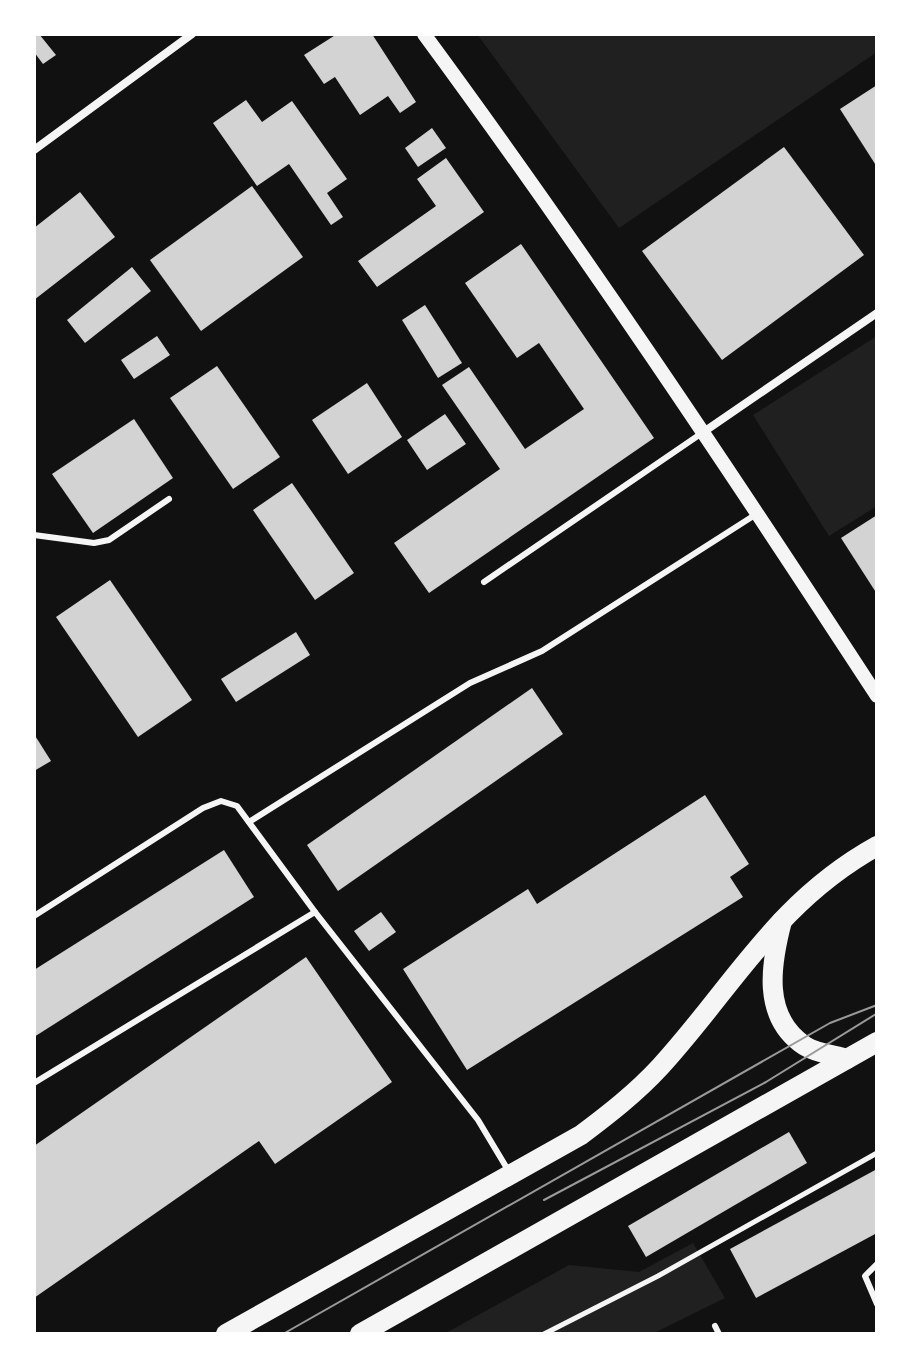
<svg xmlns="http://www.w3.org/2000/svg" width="911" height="1368" font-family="'Nunito Sans',sans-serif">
	<rect width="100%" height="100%" fill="#111"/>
	<g fill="#202020">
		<path d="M477,34H877V52L619,228Z"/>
		<path d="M877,336V506L829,536L753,415Z"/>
		<path d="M693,1243L725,1298L652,1334H444L569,1265L639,1272Z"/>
	</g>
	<g fill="#d3d3d3">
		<path d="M39,34L56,55L43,64L34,52V38Z"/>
		<path d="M337,34H372L416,102L400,113L388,96L360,115L335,77L324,84L304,55Z"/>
		<path d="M877,85V167L840,109Z"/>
		<path d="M246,100L262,122L292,101L347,179L327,193L343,217L331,225L289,164L257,186L213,123Z"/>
		<path d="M432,128L446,148L418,167L405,148Z"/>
		<path d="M784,147L864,255L722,360L642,251Z"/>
		<path d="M446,158L484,212L377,287L358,261L436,206L417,179Z"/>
		<path d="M252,186L303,257L201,331L150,260Z"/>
		<path d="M80,192L115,237L34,300V228Z"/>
		<path d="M521,244L654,438L429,593L394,543L500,469L442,385L469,367L525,449L584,409L539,343L517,358L465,283Z"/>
		<path d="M132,267L151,291L85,343L67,320Z"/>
		<path d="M425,305L462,363L438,378L402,320Z"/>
		<path d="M157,336L170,355L134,379L121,360Z"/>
		<path d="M217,366L280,457L233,489L170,398Z"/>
		<path d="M367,383L402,437L348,474L312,420Z"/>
		<path d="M445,414L466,444L427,470L407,440Z"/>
		<path d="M134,419L173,478L93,533L52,474Z"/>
		<path d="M292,483L354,573L315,600L253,510Z"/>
		<path d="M877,515V594L841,538Z"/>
		<path d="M110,580L192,700L138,737L56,617Z"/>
		<path d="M296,632L310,655L236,702L221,679Z"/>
		<path d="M532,688L563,734L338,891L307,845Z"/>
		<path d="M34,734L51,761L34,771Z"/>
		<path d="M705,795L749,864L730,877L743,897L467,1070L403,969L528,889L537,904Z"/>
		<path d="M224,850L254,897L34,1037V970Z"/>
		<path d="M381,912L396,932L369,951L354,931Z"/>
		<path d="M306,957L392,1082L275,1164L259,1141L34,1298V1146Z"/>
		<path d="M789,1132L807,1163L646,1257L628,1226Z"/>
		<path d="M877,1169V1233L756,1298L730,1249Z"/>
	</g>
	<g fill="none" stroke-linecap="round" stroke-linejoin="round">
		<path stroke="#f5f5f5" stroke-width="5" d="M544,1334L658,1276L877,1153"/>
		<g stroke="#f5f5f5" stroke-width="6">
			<path d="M34,535L94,543L109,540L169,499"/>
			<path d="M484,582L702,433"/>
			<path d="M249,822L470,683L542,651L758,513"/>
			<path d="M34,916L203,808L221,801L237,806L315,912"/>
			<path d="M34,1083L315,912L478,1120L508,1170"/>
			<path d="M877,1264L865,1276L877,1304"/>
			<path d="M715,1326L719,1334"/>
		</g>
		<g stroke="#f5f5f5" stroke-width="8">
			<path d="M34,150L192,34"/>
			<path d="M705,431L877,313"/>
		</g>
		<path stroke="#f5f5f5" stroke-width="14" d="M424,34C583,250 731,472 877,696"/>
		<g stroke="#f5f5f5" stroke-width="20">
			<path d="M782,921C771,963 761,1017 805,1046C816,1053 834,1055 847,1059"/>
			<path d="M226,1334L581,1135C609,1114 636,1093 660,1067C734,986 776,902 877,846"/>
			<path d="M360,1334L877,1042"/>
		</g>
		<g stroke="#9a9a9a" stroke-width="2">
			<path d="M544,1200L766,1082L876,1014"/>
			<path d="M283,1334L830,1023L877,1005"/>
		</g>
	</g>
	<rect width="911" height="1368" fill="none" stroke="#ffffff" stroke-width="72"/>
</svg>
